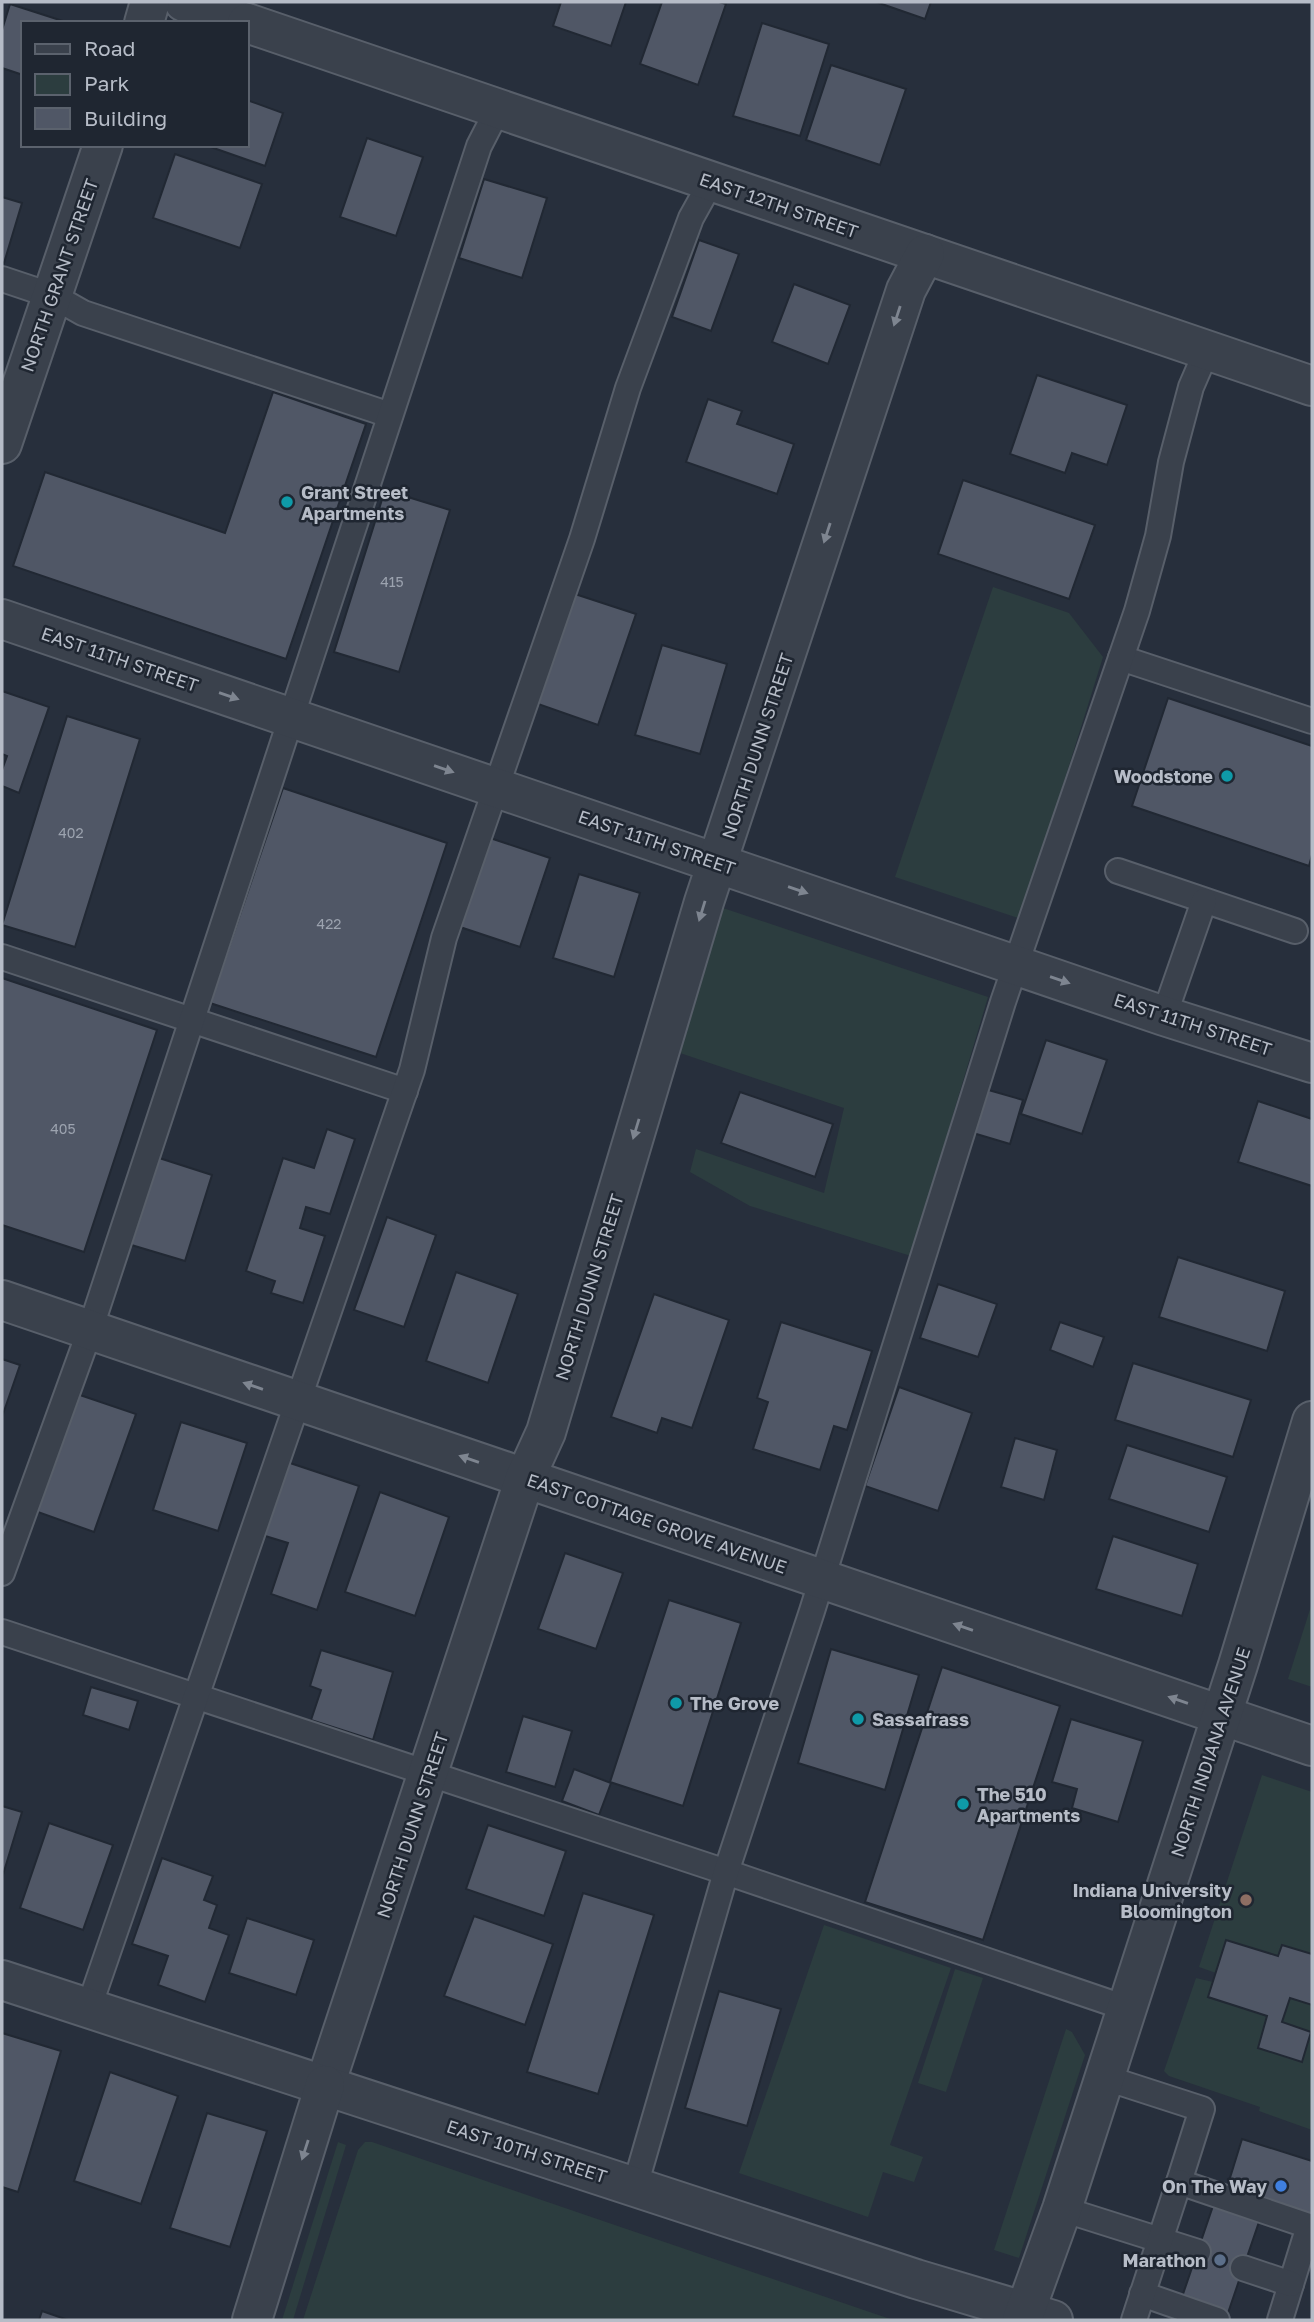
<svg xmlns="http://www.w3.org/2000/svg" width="1314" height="2322" font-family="'Golos Text',sans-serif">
	<rect width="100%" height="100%" fill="#272f3c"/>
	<g fill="#2c3d3f">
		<path d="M993,587L1069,613L1103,657L1021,919L895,877Z"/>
		<path d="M720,907L988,997L911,1256L750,1206L690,1172L696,1149L824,1193L844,1108L677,1052Z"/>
		<path d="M1312,1603V1687L1288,1679Z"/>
		<path d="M1262,1775L1312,1792V1954L1282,1945L1278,1956L1216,1973L1199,1967Z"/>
		<path d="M824,1925L951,1968L890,2145L923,2157L914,2182L883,2172L868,2217L739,2173Z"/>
		<path d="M955,1969L983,1978L946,2092L918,2083Z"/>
		<path d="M1196,1978L1213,1982L1208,1998L1267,2016L1258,2048L1302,2062L1311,2032L1282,2022L1290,1998L1312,2005V2130L1259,2111L1260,2107L1169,2076L1164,2071Z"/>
		<path d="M1066,2029L1072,2032L1085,2055L1019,2258L994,2250Z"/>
		<path d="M338,2142L346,2145L293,2320H282Z"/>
		<path d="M365,2142H372L893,2320H303L358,2150Z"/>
	</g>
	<g fill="#505766" stroke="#212833" stroke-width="2">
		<path d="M561,2H626L611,46L553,26Z"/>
		<path d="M662,2H719L726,4L698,85L640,64Z"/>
		<path d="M876,2H931L925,19Z"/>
		<path d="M10,4L69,23H23V75L2,68V30Z"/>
		<path d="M762,23L829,44L800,136L733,116Z"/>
		<path d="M831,65L906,89L880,165L806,140Z"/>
		<path d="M247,100L283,113L265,166L205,145H247Z"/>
		<path d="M367,138L423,157L396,236L340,217Z"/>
		<path d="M175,154L262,184L240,248L153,218Z"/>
		<path d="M484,179L547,198L522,278L459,258Z"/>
		<path d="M2,197L22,203L4,263L2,262Z"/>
		<path d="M699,240L739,254L711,331L672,317Z"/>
		<path d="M794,284L850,305L828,364L772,342Z"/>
		<path d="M1037,375L1127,405L1107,465L1072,453L1065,473L1010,454Z"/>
		<path d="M273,392L366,424L286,659L13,566L45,472L225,533Z"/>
		<path d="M708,399L742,411L737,424L794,444L777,494L686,462Z"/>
		<path d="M963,480L1095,525L1069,599L938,554Z"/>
		<path d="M385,490L450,510L399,672L334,652Z"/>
		<path d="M575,594L636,614L598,725L538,704Z"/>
		<path d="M662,645L727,664L700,754L635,735Z"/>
		<path d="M2,691L49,707L19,793L2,786V770L7,756L2,754Z"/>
		<path d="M1168,698L1312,746V855L1309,866L1132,806Z"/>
		<path d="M67,716L140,739L75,947L2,925Z"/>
		<path d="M283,788L447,843L376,1057L210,1003Z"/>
		<path d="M490,838L550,858L520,947L460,927Z"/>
		<path d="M579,874L640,893L614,977L553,958Z"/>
		<path d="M2,978L157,1030L84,1252L2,1225Z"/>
		<path d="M1046,1040L1107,1060L1082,1134L1021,1114Z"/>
		<path d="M985,1089L1023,1100L1010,1144L973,1133Z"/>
		<path d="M740,1092L833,1124L815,1177L721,1143Z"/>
		<path d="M1258,1101L1312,1119V1186L1238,1162Z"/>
		<path d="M327,1129L355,1139L330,1214L306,1207L300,1228L325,1236L303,1303L271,1293L275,1281L246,1271L283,1158L314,1168Z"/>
		<path d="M156,1157L212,1175L185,1261L128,1244Z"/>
		<path d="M387,1217L436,1235L404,1327L354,1310Z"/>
		<path d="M1178,1257L1285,1291L1267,1351L1159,1317Z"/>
		<path d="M456,1272L518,1294L488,1383L426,1361Z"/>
		<path d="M938,1284L997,1304L978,1357L920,1338Z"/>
		<path d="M654,1294L729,1320L692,1428L662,1418L657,1433L611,1417Z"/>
		<path d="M781,1322L872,1351L847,1430L834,1426L820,1470L753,1449L768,1402L757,1398Z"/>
		<path d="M1060,1322L1104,1337L1093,1367L1050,1350Z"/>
		<path d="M2,1359L20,1365L2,1417Z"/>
		<path d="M1133,1363L1251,1400L1233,1457L1115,1420Z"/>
		<path d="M899,1387L972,1413L938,1511L865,1486Z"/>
		<path d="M77,1394L136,1414L94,1532L35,1511Z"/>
		<path d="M181,1422L247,1443L218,1531L153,1510Z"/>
		<path d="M1015,1438L1057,1450L1044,1500L1001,1487Z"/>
		<path d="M1127,1445L1227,1477L1209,1532L1109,1499Z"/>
		<path d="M287,1462L359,1486L317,1610L271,1594L288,1543L262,1535Z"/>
		<path d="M380,1492L449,1517L415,1616L345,1592Z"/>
		<path d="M1113,1536L1198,1564L1182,1616L1096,1589Z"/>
		<path d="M565,1553L623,1573L596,1649L538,1629Z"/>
		<path d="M669,1600L741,1623L683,1806L610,1782Z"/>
		<path d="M831,1649L919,1675L885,1790L798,1763Z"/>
		<path d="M321,1650L393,1672L373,1740L311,1720L321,1690L310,1686Z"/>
		<path d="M942,1667L1060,1706L983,1940L865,1902Z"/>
		<path d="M91,1687L138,1701L129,1730L83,1715Z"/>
		<path d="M523,1716L572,1731L555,1787L506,1772Z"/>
		<path d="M1071,1719L1143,1741L1118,1822L1072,1808L1077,1789L1052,1782Z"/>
		<path d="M574,1769L611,1783L599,1815L562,1801Z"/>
		<path d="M2,1806L22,1812L2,1878Z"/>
		<path d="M49,1823L113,1845L83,1930L20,1908Z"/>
		<path d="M488,1825L566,1851L544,1916L466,1889Z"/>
		<path d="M162,1858L213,1876L204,1900L217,1905L209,1928L229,1935L205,2002L158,1985L168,1956L132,1944Z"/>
		<path d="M583,1893L654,1915L598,2094L527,2072Z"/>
		<path d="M474,1916L553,1944L525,2025L444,1996Z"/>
		<path d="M247,1918L314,1940L296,1995L229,1973Z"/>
		<path d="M1226,1940L1278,1956L1282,1945L1312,1954V2005L1290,1998L1282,2022L1311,2032L1302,2062L1258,2048L1267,2016L1208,1997Z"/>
		<path d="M719,1991L781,2009L747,2126L685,2108Z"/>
		<path d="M2,2033L61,2051L18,2192L2,2187Z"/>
		<path d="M110,2072L178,2096L141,2204L74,2181Z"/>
		<path d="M207,2113L267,2131L230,2247L170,2228Z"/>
		<path d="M1242,2139L1312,2161V2221L1225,2194Z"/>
		<path d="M1215,2200L1261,2216L1228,2313L1182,2297Z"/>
		<path d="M42,2311L68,2320H39Z"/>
	</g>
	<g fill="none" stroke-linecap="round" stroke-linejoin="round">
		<g stroke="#585f6a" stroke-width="28">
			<g id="service">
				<path d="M2,279L53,296L83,313L390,415"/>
				<path d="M1121,658L1312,721"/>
				<path d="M1118,871L1295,931"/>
				<path d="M2,957L405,1091"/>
				<path d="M1164,1016L1204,901"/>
				<path d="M2,1573L90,1330L479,146L498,109"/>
				<path d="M2,1632L726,1872L1126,2008"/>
				<path d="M88,2010L412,1070L444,938L582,539L628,388L691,218L711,182"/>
				<path d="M1103,2077L1202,2109L1179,2182L1309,2226L1280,2320"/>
				<path d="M635,2186L726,1872L812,1611L1003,1002L1137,611L1158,536L1171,462L1191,387L1207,350"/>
				<path d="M1062,2209L1198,2252"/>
				<path d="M1243,2268L1291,2284"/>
				<path d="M1142,2294L1217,2320"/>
				<path d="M1134,2320L1179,2182"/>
			</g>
		</g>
		<g stroke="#585f6a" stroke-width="42">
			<g id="minor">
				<path d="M184,2L246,23"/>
				<path d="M144,23L150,2"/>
				<path d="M247,23L1312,386"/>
				<path d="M2,444L103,145"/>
				<path d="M2,619L1164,1016L1312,1063"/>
				<path d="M2,1300L1312,1746"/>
				<path d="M325,2085L525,1478L546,1432L704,902L906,290L925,254"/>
			</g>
		</g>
		<g stroke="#585f6a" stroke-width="42">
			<g id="tertiary">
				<path d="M2,1980L916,2279L1053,2320"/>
				<path d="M252,2320L325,2085"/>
				<path d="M1022,2320L1062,2209L1238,1665L1312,1421"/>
			</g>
		</g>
		<use href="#service" stroke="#3a414c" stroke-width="24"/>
		<use href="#minor" stroke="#3a414c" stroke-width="38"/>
		<use href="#tertiary" stroke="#3a414c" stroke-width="38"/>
	</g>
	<defs><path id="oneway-solid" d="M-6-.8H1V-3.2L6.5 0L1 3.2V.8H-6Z" transform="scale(1.75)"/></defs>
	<g fill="#7e8590">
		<use href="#oneway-solid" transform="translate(897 316) rotate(108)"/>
		<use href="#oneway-solid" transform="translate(827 533) rotate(108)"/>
		<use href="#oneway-solid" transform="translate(229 696) rotate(19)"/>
		<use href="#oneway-solid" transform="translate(444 769) rotate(19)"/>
		<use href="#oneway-solid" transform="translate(798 890) rotate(19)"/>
		<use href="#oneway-solid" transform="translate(702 911) rotate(107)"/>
		<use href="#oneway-solid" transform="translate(1060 980) rotate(19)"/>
		<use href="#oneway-solid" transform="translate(636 1129) rotate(107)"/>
		<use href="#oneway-solid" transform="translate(253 1386) rotate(-161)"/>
		<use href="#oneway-solid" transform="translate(469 1459) rotate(-161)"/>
		<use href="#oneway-solid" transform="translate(963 1627) rotate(-161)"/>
		<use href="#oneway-solid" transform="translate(1178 1700) rotate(-161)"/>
		<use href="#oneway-solid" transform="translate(305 2150) rotate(108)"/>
	</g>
	<g fill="#0f9aa8" stroke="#1f2631" stroke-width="2.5">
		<circle cx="287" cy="502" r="7"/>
		<circle cx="1227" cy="776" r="7"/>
		<circle cx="676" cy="1703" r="7"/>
		<circle cx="858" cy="1719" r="7"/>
		<circle cx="963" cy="1804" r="7"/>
	</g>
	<circle fill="#8d6e63" stroke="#1f2631" stroke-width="2.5" cx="1246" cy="1900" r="7"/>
	<circle fill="#3f7fe0" stroke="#1f2631" stroke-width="2.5" cx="1281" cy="2186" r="7"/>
	<circle fill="#5c6f8a" stroke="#1f2631" stroke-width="2.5" cx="1220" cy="2260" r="7"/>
	<g text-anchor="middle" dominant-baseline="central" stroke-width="5" stroke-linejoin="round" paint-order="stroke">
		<g font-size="14" fill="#9ca3af">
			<text x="392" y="581">415</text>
			<text x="71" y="832">402</text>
			<text x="329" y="923">422</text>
			<text x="63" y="1128">405</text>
		</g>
		<g font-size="18" fill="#b6bcc7" stroke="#1f2631">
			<text transform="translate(779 205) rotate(19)">EAST 12TH STREET</text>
			<text transform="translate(59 275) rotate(-71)">NORTH GRANT STREET</text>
			<text transform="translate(120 659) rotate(19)">EAST 11TH STREET</text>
			<text transform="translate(757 746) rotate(-72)">NORTH DUNN STREET</text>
			<text transform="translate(657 842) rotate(19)">EAST 11TH STREET</text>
			<text transform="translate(1193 1024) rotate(18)">EAST 11TH STREET</text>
			<text transform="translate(589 1287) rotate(-73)">NORTH DUNN STREET</text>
			<text transform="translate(657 1523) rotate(19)">EAST COTTAGE GROVE AVENUE</text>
			<text transform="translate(1210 1752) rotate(-72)">NORTH INDIANA AVENUE</text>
			<text transform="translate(412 1825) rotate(-72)">NORTH DUNN STREET</text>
			<text transform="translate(527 2151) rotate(18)">EAST 10TH STREET</text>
		</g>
		<g font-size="18" font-weight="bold" fill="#b6bcc7" stroke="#1f2631" text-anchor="start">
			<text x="301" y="492">Grant Street<tspan x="301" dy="21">Apartments</tspan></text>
			<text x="1213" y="776" text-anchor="end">Woodstone</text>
			<text x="690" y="1703">The Grove</text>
			<text x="872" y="1719">Sassafrass</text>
			<text x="977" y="1794">The 510<tspan x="977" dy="21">Apartments</tspan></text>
			<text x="1232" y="1890" text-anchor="end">Indiana University<tspan x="1232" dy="21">Bloomington</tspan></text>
			<text x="1267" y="2186" text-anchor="end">On The Way</text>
			<text x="1206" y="2260" text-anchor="end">Marathon</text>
		</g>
	</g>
	<rect width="1314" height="2322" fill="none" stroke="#b6bcc7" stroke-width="7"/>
	<rect x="21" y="21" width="228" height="126" fill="#1f2631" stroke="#5b626d" stroke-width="2"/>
	<rect x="35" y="44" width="35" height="10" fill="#3a414c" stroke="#5b626d" stroke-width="2"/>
	<text x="84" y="56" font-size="21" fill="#b6bcc7">Road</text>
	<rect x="35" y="74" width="35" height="21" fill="#2c3d3f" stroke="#5b626d" stroke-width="2"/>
	<text x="84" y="91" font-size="21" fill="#b6bcc7">Park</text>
	<rect x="35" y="108" width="35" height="21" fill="#505766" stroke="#5b626d" stroke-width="2"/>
	<text x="84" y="126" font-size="21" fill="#b6bcc7">Building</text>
</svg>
